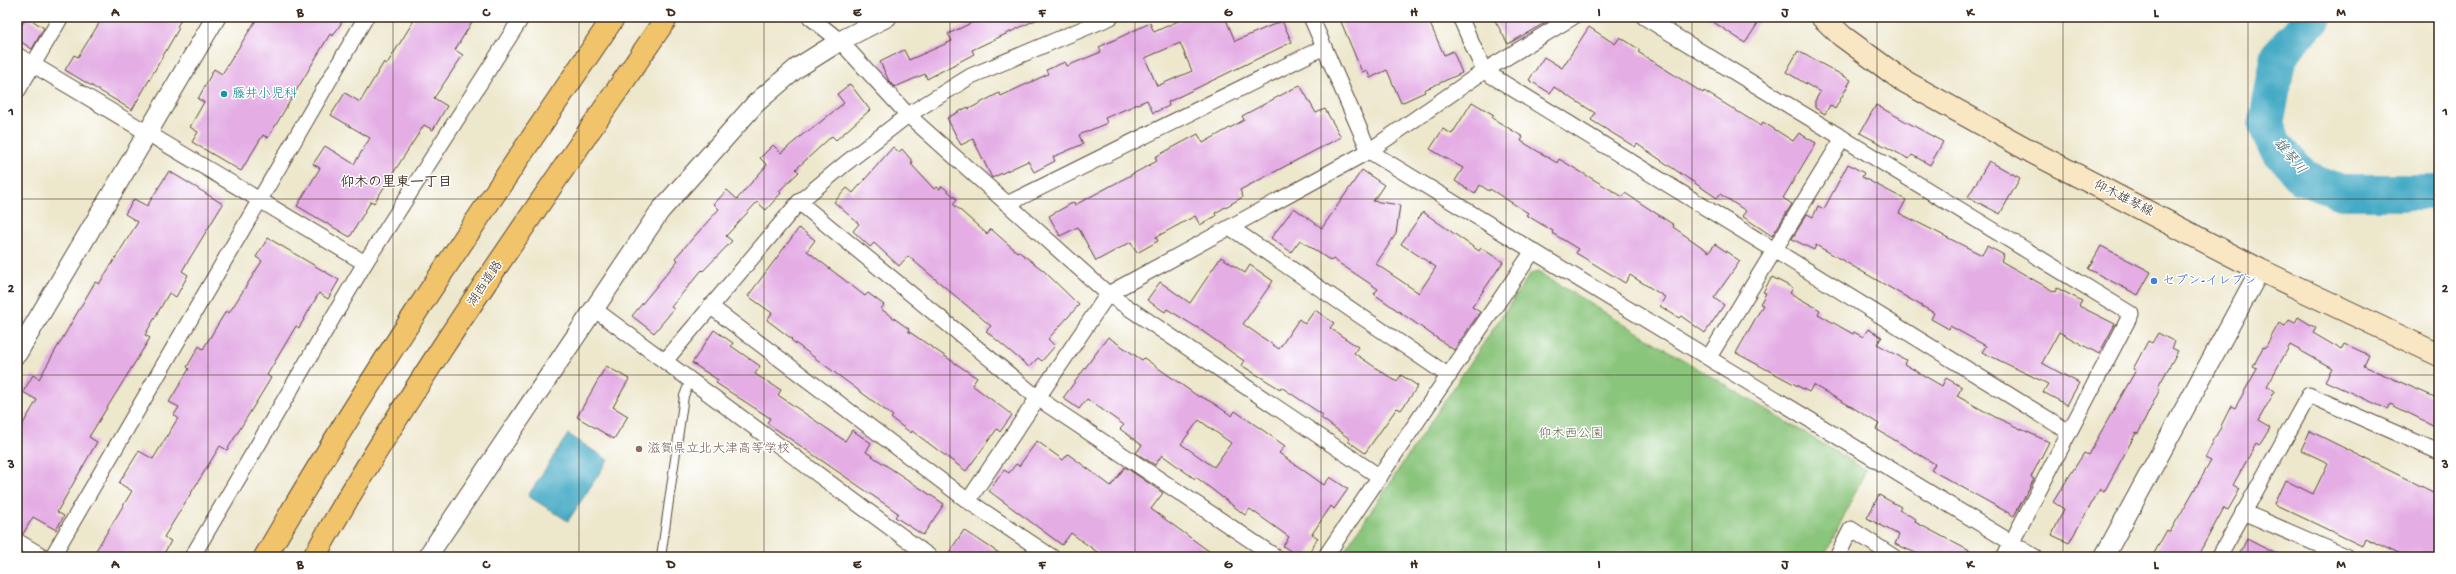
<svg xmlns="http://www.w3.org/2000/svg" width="2456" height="574" font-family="'Gochi Hand','Klee One',sans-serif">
	<rect width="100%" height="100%" fill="#fff"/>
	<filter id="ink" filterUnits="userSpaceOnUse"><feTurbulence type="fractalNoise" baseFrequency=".025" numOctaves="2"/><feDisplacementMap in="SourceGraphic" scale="8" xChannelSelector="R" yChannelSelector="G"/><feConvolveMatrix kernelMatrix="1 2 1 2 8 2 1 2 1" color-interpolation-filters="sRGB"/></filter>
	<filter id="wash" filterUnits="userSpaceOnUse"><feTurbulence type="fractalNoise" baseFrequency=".012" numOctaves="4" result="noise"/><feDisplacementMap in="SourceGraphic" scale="16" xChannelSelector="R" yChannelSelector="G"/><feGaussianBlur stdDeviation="0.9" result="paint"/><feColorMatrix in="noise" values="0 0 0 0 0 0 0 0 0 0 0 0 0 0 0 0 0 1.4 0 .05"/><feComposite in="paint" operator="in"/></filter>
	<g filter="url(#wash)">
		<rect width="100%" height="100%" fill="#ede7cc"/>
		<path fill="#8ac57b" stroke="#62784c" d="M1538,272L1866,470L1824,557H1340L1530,274Z"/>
		<path fill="#45aac5" stroke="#406a72" d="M568,434L608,460L568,521L528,496Z"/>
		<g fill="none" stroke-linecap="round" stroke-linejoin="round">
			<path stroke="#45aac5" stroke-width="36" d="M2314,17L2279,55L2266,125L2274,144L2302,177L2341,192H2439"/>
		</g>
		<g id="blocks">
			<g fill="#e4aee5" fill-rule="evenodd">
				<path d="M27,17L44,28L32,49L17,39V32Z"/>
				<path d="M103,17H182L177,27L179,28L132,110L65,70L74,55L78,57Z"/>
				<path d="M258,17H345L333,36L330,34L268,138L263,135L241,171L192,142L198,132L190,127L204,102L198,99L214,69L222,74Z"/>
				<path d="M416,17H475L455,50L463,55L434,98L447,106L433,130L424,125L374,203L371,201L350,237L297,206L320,168L313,164L325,146L354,164L370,138L331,115L345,93L360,102L384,62L387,64Z"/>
				<path d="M984,17H1042L972,50L974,54L927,79L925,74L895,87L889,81L880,62L904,50L909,60L952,41L948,34Z"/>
				<path d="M1187,17H1225L1235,41L1282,21L1292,42L1168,102L1169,106L1153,113L1147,100L1105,118L1107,123L1079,135L1083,144L1053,157L1055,161L1034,172L1028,161L992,178L973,139L961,145L947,118L968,107L969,109L999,93L1001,96L1048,74L1046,70L1065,62L1067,66L1101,52L1099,47L1150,23L1154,32ZM1180,43L1192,71L1157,86L1145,58Z"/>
				<path d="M1339,17H1427L1444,55L1453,51L1462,73L1424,90L1425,92L1401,103L1387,70L1370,78L1367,70L1362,72Z"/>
				<path d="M1493,17H1555L1508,44Z"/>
				<path d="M1706,17H1762L1745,43Z"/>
				<path d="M1589,27L1615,44L1620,37L1640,50L1638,52L1703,93L1704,91L1761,126L1763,122L1793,141L1799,133L1816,143L1783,198L1792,204L1772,236L1742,216L1746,211L1720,194L1717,198L1637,144L1635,147L1591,120L1595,113L1554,87L1550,93L1529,80L1544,57L1562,68Z"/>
				<path d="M1798,51L1851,80L1835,109L1830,105L1825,114L1815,108V101L1820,92L1786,72Z"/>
				<path d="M850,84L870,110L836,140L832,136L796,169L799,172L779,191L781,193L766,210L757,202L726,236L732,241L703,271L702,270L671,307L674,309L654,333L632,316L678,260L675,258L719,209L714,204L727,190L737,199L767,165L760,158L773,145L781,153L807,131L808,132L844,103L837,94Z"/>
				<path d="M1300,85L1316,113L1325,109L1341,137L1240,190L1243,197L1215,213L1216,216L1200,225L1195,216L1156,237L1158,241L1137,253L1131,242L1096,261L1078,227L1060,236L1049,216L1074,202L1075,205L1157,161L1155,157L1198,134L1203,143L1244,120L1242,116Z"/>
				<path d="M1472,102L1494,115L1492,118L1523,137L1521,141L1557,163L1559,159L1623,197L1625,193L1674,225L1673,227L1709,252L1715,244L1740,261L1714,298L1724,305L1705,333L1681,316L1679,318L1660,306L1665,297L1630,275L1625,283L1599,267L1576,253L1578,249L1552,233L1553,231L1526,215L1528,213L1490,189L1489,191L1480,185L1475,194L1455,181L1463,168L1430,149L1443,129L1452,134Z"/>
				<path d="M1876,105L1943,142L1930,165L1912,155L1909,159L1860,133Z"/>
				<path d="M893,147L899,152L902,149L913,162L911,164L934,189L937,187L940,189L942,186L957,199L953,204L987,234L991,229L1017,252L1018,251L1044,271L1079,305L1048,339L1055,346L1042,361L1038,358L1029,367L986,331L991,326L908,256L899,266L874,243L870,247L853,231L859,224L834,202L847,188L853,193Z"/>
				<path d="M1989,161L2020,178L2000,214L1968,197Z"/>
				<path d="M1848,164L1864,173L1862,177L1906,200L1899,213L1982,255L1987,246L2004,255L2001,261L2055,292L2057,288L2082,301L2079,306L2115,324L2099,354L2059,332L2042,363L2079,383L2067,405L2043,392L2048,384L1982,352L1986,346L1950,326L1949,329L1931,319L1934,313L1816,245L1814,250L1792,239L1807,214L1813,217L1818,206L1824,209Z"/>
				<path d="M1362,170L1384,185L1373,201L1400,205L1396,234L1376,264L1419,293L1436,267L1401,244L1423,212L1479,251L1481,248L1503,262L1472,307L1480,312L1454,350L1374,294L1378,289L1333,259L1331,261L1300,240L1291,252L1271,238L1294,208L1322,228Z"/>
				<path d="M169,171L223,204L182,271L188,275L176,297L169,293L145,335L150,338L89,437L97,442L57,512L64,516L56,530L33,517L23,534L17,532V434L37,400L23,392L33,375L39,379L95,282L99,284L138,222L125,214L134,199L147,206Z"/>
				<path d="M799,228L815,240L807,251L865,296L868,293L884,305L881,309L909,329L908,331L977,378L972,385L1012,415L1000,432L997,429L966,471L912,431L911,433L891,418L893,416L791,340L792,339L767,320L772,313L748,296Z"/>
				<path d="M268,238L339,280L328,299L319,293L299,328L296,326L267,375L271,378L227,450L220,446L164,537L171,541L162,557H92L132,491L119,483L139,451L153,459L178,418L174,415L179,407L169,402L189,369L187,367L199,346L203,349L226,311L229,313L262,261L256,257Z"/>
				<path d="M2101,246L2151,272L2138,295L2088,269Z"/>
				<path d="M1221,257L1245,273L1250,265L1273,281L1243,324L1279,349L1299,319L1305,324L1315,310L1334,323L1330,328L1358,347L1354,353L1397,382L1401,375L1418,386L1401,410L1397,408L1365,453L1348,441L1350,439L1321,418L1323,415L1281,387L1280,389L1241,365L1244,361L1198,328L1167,309L1165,312L1147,300L1160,282L1190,303Z"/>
				<path d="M1772,277L1793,288L1790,293L1820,310L1818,314L1853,334L1854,332L1863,337L1868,329L1882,337L1877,344L1906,360L1904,364L1942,386L1946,378L1962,387L1957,396L1995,417L2049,442L2031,477L2034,479L2014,516L1931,470L1935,464L1876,429L1879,424L1852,407L1813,385L1809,392L1736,353L1763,305L1760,304L1766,293L1763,292Z"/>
				<path d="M2298,317L2316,328L2313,333L2342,350L2345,344L2369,355L2364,366L2439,399V428L2390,404L2387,409L2325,381L2332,368L2290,345L2267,386L2275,391L2258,421L2270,428L2259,446L2256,444L2233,485L2240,489L2228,510L2224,508L2197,557H2152L2167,530L2170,532L2211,461L2205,458L2231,406L2235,408L2257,369L2253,367L2263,347L2265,348L2279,323L2285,326L2289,320L2295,323Z"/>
				<path d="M714,330L733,343L731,346L760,366L755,374L781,390L778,395L845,441L852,430L871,443L866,452L944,504L923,535L895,517L898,513L767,423L770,418L716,383L718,380L692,363Z"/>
				<path d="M2158,333L2175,342L2172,348L2178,351L2158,387L2160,389L2138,434L2136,433L2104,492L2100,489L2069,543L2052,535L2064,509L2053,502L2084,453L2088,455L2136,370L2133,369L2148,341L2152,343Z"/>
				<path d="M1108,337L1142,360L1144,358L1199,397L1200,396L1213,403L1232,416L1235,411L1264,431L1285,446L1279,453L1324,485L1330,477L1348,489L1334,509L1331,506L1312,534L1318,538L1306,557H1299L1283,546L1289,537L1250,509L1245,515L1196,477L1195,479L1162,455L1155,465L1136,453L1142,445L1120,429L1124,425L1087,399L1079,409L1063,398ZM1199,420L1231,443L1214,467L1181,444Z"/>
				<path d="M606,366L629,379L613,407L628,416L614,439L577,417Z"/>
				<path d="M2310,431L2439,495V557H2405L2365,538L2362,546L2274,504L2285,480L2313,494L2328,463L2301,450Z"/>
				<path d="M1037,441L1063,460L1068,454L1111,486L1125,467L1163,493L1151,509L1217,557H1104L1071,533L1062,545L989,491L1004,470L1009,473L1016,464L1019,466Z"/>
				<path d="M1879,495L1901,507L1899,510L1916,519L1915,522L1981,557H1925L1895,544L1899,535L1867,518Z"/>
				<path d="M964,530L1005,557H946Z"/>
				<path d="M2247,539L2282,557H2238Z"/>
			</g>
		</g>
	</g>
	<g filter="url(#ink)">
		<use href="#blocks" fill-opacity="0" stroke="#564638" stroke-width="1"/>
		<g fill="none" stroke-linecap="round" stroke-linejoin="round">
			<g stroke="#564638" stroke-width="10">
				<path id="service" d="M661,557L684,396L690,380"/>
			</g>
			<g stroke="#564638" stroke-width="17">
				<g id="minor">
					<path d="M810,17L840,41L908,115L1108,294L1380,477"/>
					<path d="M1311,17L1369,151L2035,557"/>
					<path d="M1460,17L1484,71L2069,432"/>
					<path d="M1644,17L2131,314L2004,557"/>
					<path d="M17,55L365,263"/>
					<path d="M17,92L61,17"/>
					<path d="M799,202L1039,399L1276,557"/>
					<path d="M1007,204L1324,47"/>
					<path d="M1231,228L1449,376"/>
					<path d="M710,306L968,501L1052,557"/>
					<path d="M594,309L930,557"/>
					<path d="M1709,357L1843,138"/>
					<path d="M665,361L799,202L846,163L908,115L971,76L1111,17"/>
					<path d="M968,501L1108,294L1369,151L1484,71L1573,17"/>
					<path d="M2243,512L2347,557"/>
					<path d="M17,541L44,557"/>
					<path d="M52,557L366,17"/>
					<path d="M192,557L365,263L522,17"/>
					<path d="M1325,557L1533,251"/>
					<path d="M1837,557L1851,529L1894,557"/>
					<path d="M2219,557L2309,395L2439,452"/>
				</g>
			</g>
			<g stroke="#564638" stroke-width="21">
				<g id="tertiary">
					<path d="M17,354L216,17"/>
					<path d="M427,557L660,211L756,103L797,68L840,41L887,17"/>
					<path d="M2104,557L2260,270"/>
				</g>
			</g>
			<g stroke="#564638" stroke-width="24">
				<path id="secondary" d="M1822,17L1842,36L1902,80L2032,152L2260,270L2439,355"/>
			</g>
			<g stroke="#564638" stroke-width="24">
				<g id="motorway">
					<path d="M265,557C372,371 494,194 614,17"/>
					<path d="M314,557C419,370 547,195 667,17"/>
				</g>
			</g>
			<use href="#service" stroke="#fff" stroke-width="8"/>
			<use href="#minor" stroke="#fff" stroke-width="15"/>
			<use href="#tertiary" stroke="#fff" stroke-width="19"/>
			<use href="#secondary" stroke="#f9e7c3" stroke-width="22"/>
			<use href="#motorway" stroke="#f1c36a" stroke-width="22"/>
		</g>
	</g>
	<path fill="none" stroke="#3b2a1e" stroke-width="1" stroke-opacity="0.55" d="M208,17V557M393,17V557M579,17V557M764,17V557M950,17V557M1135,17V557M1321,17V557M1506,17V557M1692,17V557M1877,17V557M2063,17V557M2248,17V557M17,199H2439M17,375H2439"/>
	<circle fill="#0f9aa8" stroke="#fff" stroke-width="1.5" cx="224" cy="94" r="4"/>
	<circle fill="#3f7fe0" stroke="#fff" stroke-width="1.5" cx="2154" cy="281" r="4"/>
	<circle fill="#8d6e63" stroke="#fff" stroke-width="1.5" cx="639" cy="449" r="4"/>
	<g text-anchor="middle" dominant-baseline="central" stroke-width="3" stroke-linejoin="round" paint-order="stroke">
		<g font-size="13" fill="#0d838f" stroke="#fff" text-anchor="start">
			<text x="232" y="94">藤井小児科</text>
		</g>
		<g font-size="13" fill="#3b2a1e" stroke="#fff">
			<text transform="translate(2123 199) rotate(27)">仰木雄琴線</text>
			<text transform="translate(486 284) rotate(-56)">湖西道路</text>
		</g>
		<g font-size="13" fill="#366cbe" stroke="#fff" text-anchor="start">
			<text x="2162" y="281">セブン-イレブン</text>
		</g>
		<g font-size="13" fill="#57603f" stroke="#fff">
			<text x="1571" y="434">仰木西公園</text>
		</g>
		<g font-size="13" fill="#785e54" stroke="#fff" text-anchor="start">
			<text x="647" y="449">滋賀県立北大津高等学校</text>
		</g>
		<g font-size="14" font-style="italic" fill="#3f5d61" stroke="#fff">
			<text transform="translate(2289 157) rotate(50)">雄琴川</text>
		</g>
		<g font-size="14" font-weight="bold" fill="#3b2a1e" stroke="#fff">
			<text x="396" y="183">仰木の里東一丁目</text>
		</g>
	</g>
	<rect width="2456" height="574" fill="none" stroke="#fff" stroke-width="44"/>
	<rect x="22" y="22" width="2412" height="530" fill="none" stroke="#3b2a1e" stroke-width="1.5"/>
	<g font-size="13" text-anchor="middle" font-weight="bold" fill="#3b2a1e">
		<text x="115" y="16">A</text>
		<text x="300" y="16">B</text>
		<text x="486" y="16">C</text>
		<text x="671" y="16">D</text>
		<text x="857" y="16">E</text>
		<text x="1042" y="16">F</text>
		<text x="1228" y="16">G</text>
		<text x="1414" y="16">H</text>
		<text x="1599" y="16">I</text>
		<text x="1785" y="16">J</text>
		<text x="1970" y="16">K</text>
		<text x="2156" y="16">L</text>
		<text x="2341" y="16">M</text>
		<text x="11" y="115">1</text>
		<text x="2445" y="115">1</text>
		<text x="11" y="292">2</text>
		<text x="2445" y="292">2</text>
		<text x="11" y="468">3</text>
		<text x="2445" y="468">3</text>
		<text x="115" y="568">A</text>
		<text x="300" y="568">B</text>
		<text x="486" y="568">C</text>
		<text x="671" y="568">D</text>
		<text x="857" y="568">E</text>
		<text x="1042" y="568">F</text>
		<text x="1228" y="568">G</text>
		<text x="1414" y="568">H</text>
		<text x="1599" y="568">I</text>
		<text x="1785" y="568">J</text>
		<text x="1970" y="568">K</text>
		<text x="2156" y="568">L</text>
		<text x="2341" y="568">M</text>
	</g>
</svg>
